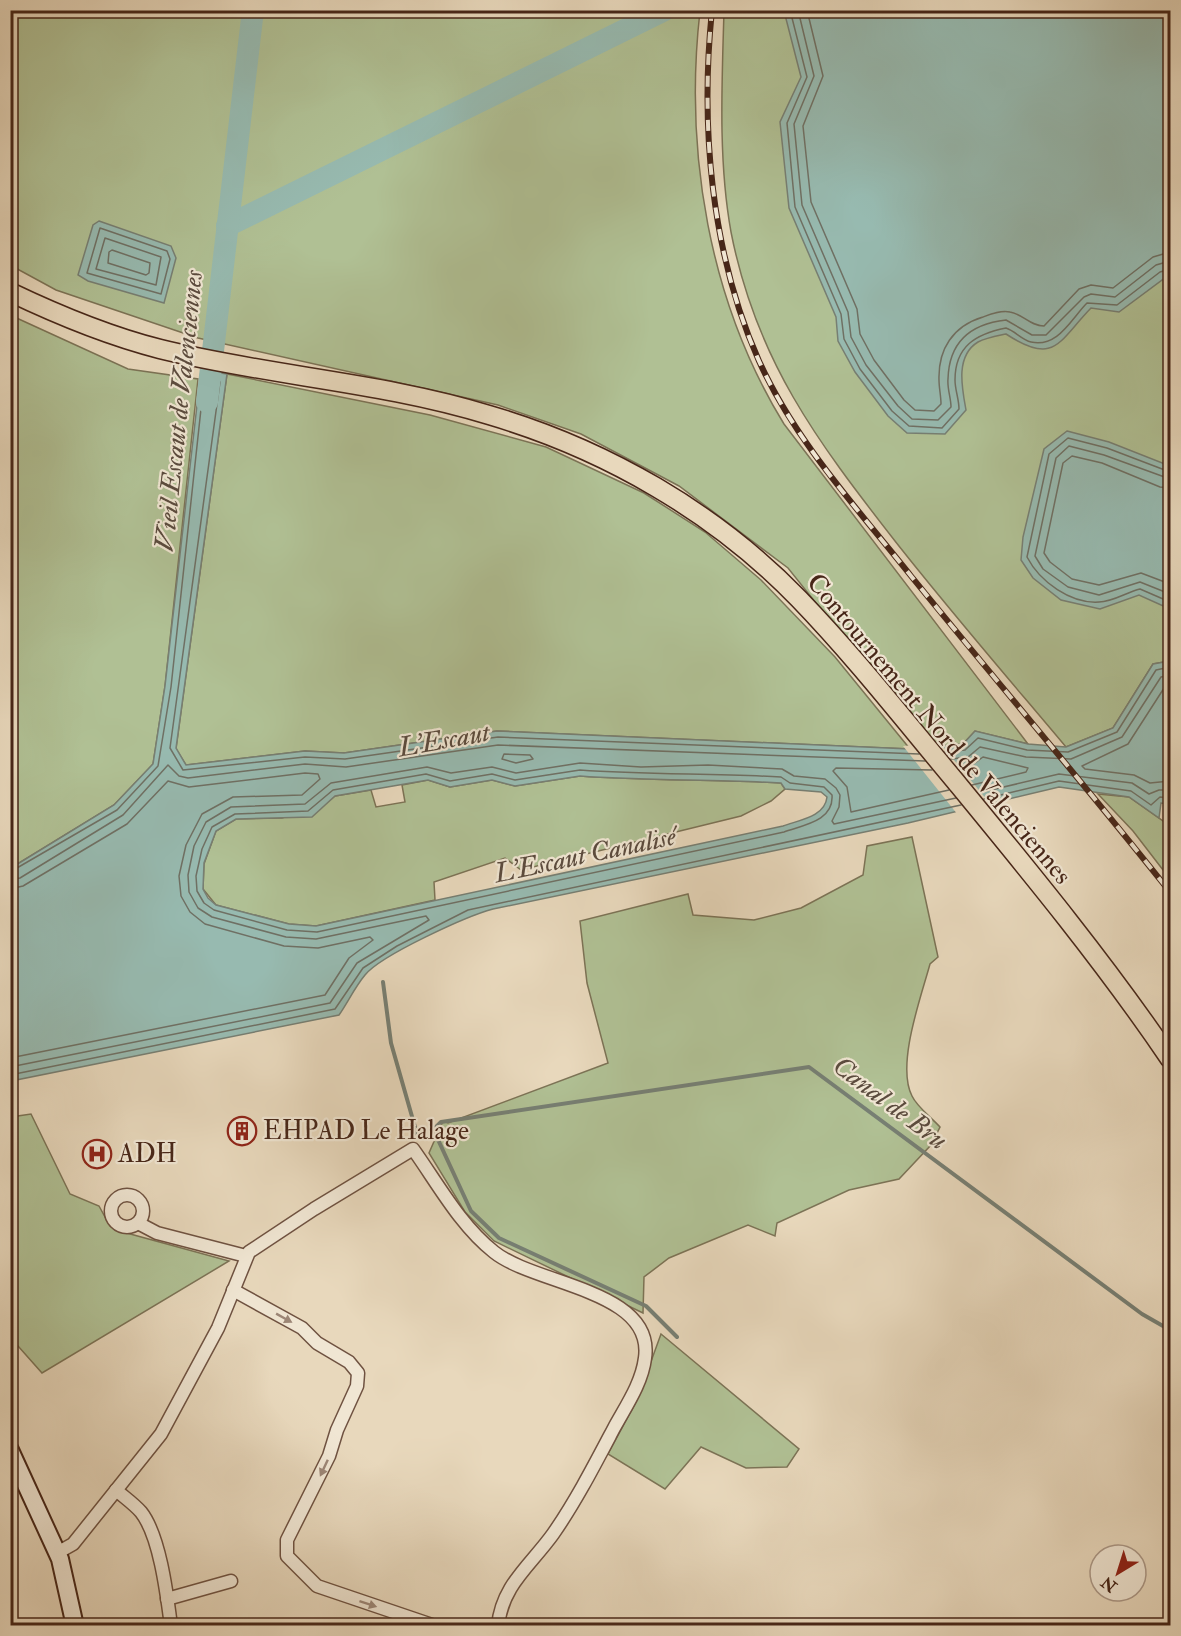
<svg xmlns="http://www.w3.org/2000/svg" width="1181" height="1636" font-family="'IM FELL Double Pica',serif">
	<rect width="100%" height="100%" fill="#e8d8bc"/>
	<filter id="stains"><feTurbulence type="fractalNoise" baseFrequency=".00333" numOctaves="4"/><feColorMatrix values="0 0 0 0 .2 0 0 0 0 .09 0 0 0 0 .02 0 0 0 .5 -.17"/></filter>
	<radialGradient id="worn" r=".72"><stop offset=".6" stop-color="#630" stop-opacity="0"/><stop offset="1" stop-color="#630" stop-opacity=".3"/></radialGradient>
	<g fill="#b0c094" stroke="#7c7356" stroke-width="1.5">
		<path d="M10,11H700C684,152 709,302 784,424L1028,744L975,731L963,744L931,747L788,568L679,486L581,434L498,405L198,338L56,290L10,265Z"/>
		<path d="M724,11H1170V661L1153,664L1113,728L1066,747C1008,678 950,611 895,541C817,441 756,360 731,232C718,160 722,83 724,11Z"/>
		<path d="M10,315L128,369L198,379L165,686L153,764L114,805L11,868Z"/>
		<path d="M227,374L430,415L546,447L644,493L705,532L761,580L835,657L910,749L497,731L344,753L305,751L186,765L176,749Z"/>
		<path d="M580,776C647,781 714,779 781,783L785,789L771,801L741,816L521,870L505,858L434,882L435,900L316,926L289,924L216,905L203,889L204,864L216,831L236,819L282,818L325,804L335,796L371,790L376,807L405,802L402,785L428,780L450,787L492,780L515,786Z"/>
		<path d="M1098,794L1129,797L1170,826V879L1133,831Z"/>
		<path d="M912,837L938,957L930,964C921,997 896,1065 912,1096C917,1107 932,1118 940,1127L931,1145L899,1179L849,1190L777,1223L775,1236L748,1225L669,1258L644,1277L643,1313L494,1241L465,1212L429,1153L443,1121L448,1123L608,1063L587,983L580,921L688,894L693,915L754,920L801,908L863,875L867,846Z"/>
		<path d="M31,1114L70,1194L99,1206L110,1226L123,1232L229,1261L42,1373L10,1337L11,1117Z"/>
		<path d="M661,1334L799,1449L787,1467L746,1468L701,1447L665,1489L608,1454L637,1400Z"/>
	</g>
	<g fill="#97bab0" stroke="#777f73" stroke-width="1.5" fill-rule="evenodd">
		<path d="M980,10L1170,11V274L1119,312L1091,308C1058,342 1055,366 1006,334C997,336 986,338 978,342C955,356 962,388 966,410L945,434L907,433L888,416L855,372L838,341L836,317L789,208L780,122L801,77L784,11Z"/>
		<path d="M99,221L171,246L176,258L164,303L88,281L78,275L93,225Z"/>
		<path d="M201,370L227,374L176,748L186,765L305,751L344,753L497,731L910,749L963,744L975,731L1028,744L1066,747L1113,728L1153,664L1170,661V804L1161,803L1159,818L1129,797L1059,787L908,823L493,909C467,916 381,955 365,975C355,987 348,1002 339,1015L11,1081V868L114,805L153,764L165,686ZM580,776C647,781 714,779 781,783L785,789L821,792L827,797C825,817 799,820 783,826L316,926L289,924L216,905L208,898L203,889L204,863L216,831L236,819L312,817L335,796L428,780L450,787L492,780L515,786Z"/>
		<path d="M1067,431L1109,442L1170,466V609L1139,595L1100,609L1061,600L1033,578L1021,560L1023,537L1044,449Z"/>
	</g>
	<path fill="#e8d8bc" d="M940,743L992,806L958,815L903,746Z"/>
	<g fill="none" stroke-linecap="round" stroke-linejoin="round">
		<g stroke="#6f7064" stroke-width="1.5">
			<path d="M790,10L807,77L787,123L795,207L841,314L844,339L860,369L892,411L909,426L942,428L959,409C959,399 955,390 955,380C955,346 976,334 1006,328C1015,331 1022,340 1031,342C1058,348 1071,319 1087,303L1117,305L1160,272L1170,269"/>
			<path d="M798,10L814,76L794,124L802,205L848,312L851,337L866,365L898,406L912,419L938,420L951,407C951,398 947,388 948,379C949,342 970,324 1006,320L1032,335H1046L1084,297L1091,294L1115,297L1156,265L1170,261"/>
			<path d="M807,10L823,76L803,126L811,202L857,309L860,334L874,360L904,400L915,410L934,411L941,404C941,396 939,388 939,380C938,349 953,326 983,317C991,314 1001,310 1010,312C1023,314 1030,326 1044,326L1079,289L1091,285L1113,288L1153,257L1170,252"/>
			<path d="M100,228L167,251L170,259L161,294L87,273Z"/>
			<path d="M105,238L161,257L156,285L96,269Z"/>
			<path d="M112,250L150,263L149,273L146,275L108,263L109,252Z"/>
			<path d="M1170,472L1107,448L1068,438L1049,454L1027,557C1040,582 1071,604 1099,602C1113,602 1127,592 1140,589L1170,602"/>
			<path d="M1170,479L1104,455L1069,446L1056,458L1035,556L1043,569L1068,587L1099,595L1140,582L1170,594"/>
			<path d="M1170,488L1160,487L1102,463L1072,456L1063,463L1044,553L1050,562L1072,579L1099,585L1141,573L1170,584"/>
			<path d="M1170,684L1166,685L1128,744L1082,766L1085,769L1134,775L1150,783L1170,781"/>
			<path d="M945,752L965,750L978,738L1027,750L1068,752L1117,732L1156,670L1170,667"/>
			<path d="M504,754L530,755L533,759L516,763L502,759Z"/>
			<path d="M951,759L968,757L980,747L1026,757L1071,759L1122,737L1161,677L1170,675"/>
			<path d="M958,767L972,765L983,757L1028,768L1026,772L972,785"/>
			<path d="M580,770C647,775 714,773 781,777L790,783L824,787L832,795C834,821 804,825 784,832L317,932L287,930L214,910L204,903L197,891L196,876L202,849L212,827L235,814L308,811L333,790L426,774L450,781L492,774L515,780Z"/>
			<path d="M932,770L836,768L833,771L847,787L851,812L949,790"/>
			<path d="M978,793L1059,774L1132,783L1149,794L1159,790H1170"/>
			<path d="M984,799L1059,781L1131,791L1151,805L1160,797L1170,798"/>
			<path d="M10,872L117,810L158,766L171,687L204,381L207,377L218,379L220,382L170,748L183,770L305,757L345,759L498,737L919,754"/>
			<path d="M10,880L20,878L123,815L168,765L179,776L188,778L305,764L346,767L498,745L925,761"/>
			<path d="M10,889L23,886L127,824L168,781L189,787L305,773L318,774L320,779L302,795L233,797L202,814L186,845L179,876L181,896L190,912L205,924L284,946L318,948L370,937L373,940L349,958L325,995L10,1058"/>
			<path d="M10,1067L330,1003L357,963L429,920L426,916L316,939L286,937L212,917L198,908L189,892L188,875L194,846L206,822L231,807L305,804L331,783L427,767L451,773L492,767L516,773L580,763L641,767L708,765L782,769L794,776L825,779L836,788L840,795L839,807L832,821L834,824L956,798"/>
			<path d="M10,1075L335,1009L363,968L397,946L468,910L961,805"/>
		</g>
		<g stroke="#777f73" stroke-width="4">
			<path d="M383,982L391,1043L417,1134"/>
			<path d="M434,1131L471,1211L499,1238L646,1306L677,1337"/>
			<path d="M431,1132L441,1122L809,1067L1142,1314L1170,1330"/>
		</g>
		<g stroke="#97bab0" stroke-width="22">
			<path d="M227,226L665,10"/>
			<path d="M207,402L253,10"/>
		</g>
		<g stroke="#6f5241" stroke-width="15">
			<g id="street">
				<circle cx="127" cy="1211" r="16"/>
				<path d="M138,1223L157,1233L246,1256"/>
				<path d="M233,1290L302,1328L317,1343L349,1362L358,1373L357,1386L337,1430L329,1456L287,1540V1556L317,1586L435,1626"/>
				<path d="M116,1490C124,1497 134,1504 141,1512C160,1536 167,1595 171,1626"/>
				<path d="M57,1553L73,1544L161,1434L218,1328L249,1252L314,1209L413,1149C438,1184 460,1225 494,1252C535,1285 655,1290 645,1358C642,1383 626,1406 614,1428C595,1464 576,1501 553,1534C530,1566 502,1585 498,1626"/>
				<path d="M167,1599L231,1581"/>
			</g>
		</g>
		<g stroke="#472618" stroke-width="20">
			<path id="secondary" d="M10,1450L60,1559L75,1626"/>
		</g>
		<g stroke="#472618" stroke-width="21">
			<path id="primary" d="M10,292C58,315 109,336 160,349C269,376 382,382 489,415C605,449 715,512 799,599C855,657 905,721 956,782C1030,872 1105,963 1170,1059"/>
		</g>
		<use href="#street" stroke="#f0e6d3" stroke-width="12"/>
		<use href="#secondary" stroke="#f0e6d3" stroke-width="16"/>
		<use href="#primary" stroke="#e8d8bc" stroke-width="18"/>
		<g stroke="#472618" stroke-width="6">
			<path id="rail" d="M712,10C700,127 711,253 759,361C795,441 857,508 911,576C997,682 1086,786 1170,892"/>
		</g>
		<use href="#rail" stroke="#f0e6d3" stroke-width="4" stroke-dasharray="11" stroke-linecap="butt"/>
	</g>
	<defs><path id="oneway-solid" d="M-6-.8H1V-3.2L6.5 0L1 3.2V.8H-6Z" transform="scale(1.5)"/></defs>
	<g fill="#9c8676">
		<use href="#oneway-solid" transform="translate(284 1318) rotate(29)"/>
		<use href="#oneway-solid" transform="translate(324 1468) rotate(115)"/>
		<use href="#oneway-solid" transform="translate(368 1604) rotate(18)"/>
	</g>
	<defs>
		<g id="building-ring" transform="scale(1.5)"><circle r="9.5" fill="#f0e6d3" stroke="#8f2418" stroke-width="1.5"/><path d="M-4-6H4V6H1V3H-1V6H-4ZM-2.5-4.3h1.7v1.8h-1.7ZM.8-4.3h1.7v1.8H.8ZM-2.5-1h1.7V.8h-1.7ZM.8-1h1.7V.8H.8Z" fill="#8f2418"/></g>
		<g id="hospital-ring" transform="scale(1.5)"><circle r="9.5" fill="#f0e6d3" stroke="#8f2418" stroke-width="1.5"/><path d="M-5-5h3v3.5h4V-5h3V5h-3V1.5h-4V5h-3Z" fill="#8f2418"/></g>
	</defs>
	<g fill-rule="evenodd">
		<use href="#building-ring" x="242" y="1131"/>
		<use href="#hospital-ring" x="97" y="1154"/>
	</g>
	<g text-anchor="middle" dominant-baseline="central" stroke-width="4.5" stroke-linejoin="round" paint-order="stroke">
		<g font-size="26" fill="#472618" stroke="#f0e6d3">
			<text transform="translate(939 729) rotate(50)">Contournement Nord de Valenciennes</text>
		</g>
		<g font-size="26" fill="#472618" stroke="#f0e6d3" text-anchor="start">
			<text x="263" y="1131">EHPAD Le Halage</text>
			<text x="118" y="1154">ADH</text>
		</g>
		<g font-size="27" font-style="italic" fill="#5b4b3e" stroke="#f0e6d3">
			<text transform="translate(179 411) rotate(-84)">Vieil Escaut de Valenciennes</text>
			<text transform="translate(444 740) rotate(-10)">L'Escaut</text>
			<text transform="translate(585 855) rotate(-12)">L'Escaut Canalisé</text>
			<text transform="translate(890 1103) rotate(37)">Canal de Bru</text>
		</g>
	</g>
	<rect width="1181" height="1636" fill="none" stroke="#e8d8bc" stroke-width="36"/>
	<rect x="12" y="12" width="1157" height="1612" fill="none" stroke="#472618" stroke-width="3"/>
	<rect x="18" y="18" width="1145" height="1600" fill="none" stroke="#472618" stroke-width="1.5"/>
	<g transform="translate(1118 1573) rotate(218)"><circle r="28" fill="#f0e6d3" stroke="#ac9988" stroke-width="1.5"/>
	<path d="M0-4.5L10 22L0 15L-10 22Z" fill="#8f2418"/>
	<text y="-9" font-size="16" font-weight="bold" text-anchor="middle" fill="#472618">N</text>
	</g>
	<rect width="100%" height="100%" filter="url(#stains)"/>
	<rect width="100%" height="100%" fill="url(#worn)"/>
</svg>
